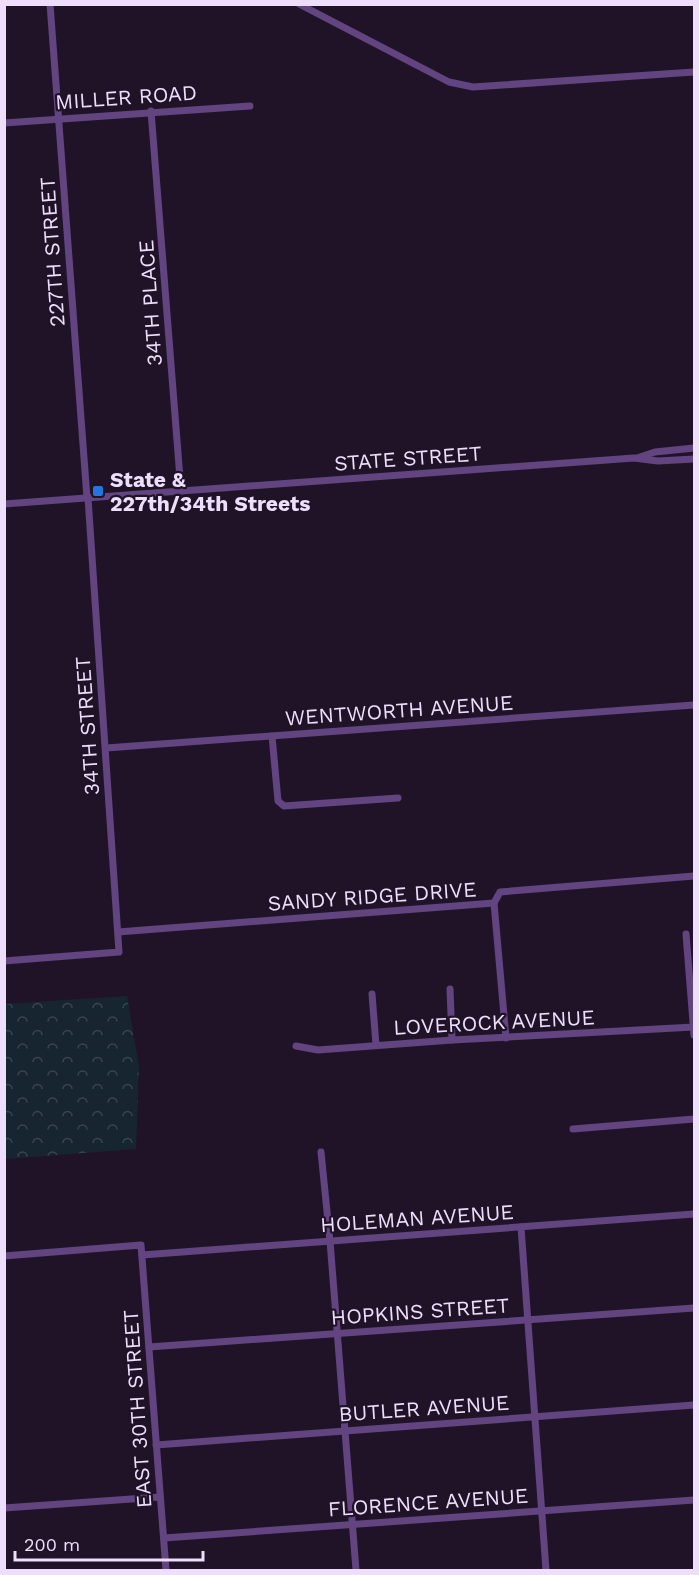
<svg xmlns="http://www.w3.org/2000/svg" width="699" height="1575" font-family="'Work Sans',sans-serif">
	<defs>
		<pattern id="forest-crowns" width="20" height="18" patternUnits="userSpaceOnUse" patternTransform="scale(1.5)"><rect width="20" height="18" fill="#172530"/><path d="M2 6a3 3 0 1 1 6 0M12 15a3 3 0 1 1 6 0" fill="none" stroke="#39444f"/></pattern>
	</defs>
	<rect width="100%" height="100%" fill="#201327"/>
	<path fill="url(#forest-crowns)" d="M127,996L139,1067L136,1149L5,1159V1004Z"/>
	<g fill="none" stroke-linecap="round" stroke-linejoin="round">
		<g stroke="#624480" stroke-width="7">
			<path d="M50,4L87,498"/>
			<path d="M299,4L449,82L473,87L694,72"/>
			<path d="M151,111L181,491"/>
			<path d="M4,123L250,106"/>
			<path d="M637,458L655,452L694,448"/>
			<path d="M4,504L634,458L658,461L694,459"/>
			<path d="M272,736L278,801L284,806L398,798"/>
			<path d="M106,748L694,705"/>
			<path d="M494,903L506,1038"/>
			<path d="M118,932L494,903L500,892L694,876"/>
			<path d="M686,934L694,1035"/>
			<path d="M4,961L119,952L88,498"/>
			<path d="M450,989L452,1040"/>
			<path d="M372,994L376,1045"/>
			<path d="M296,1046L318,1050L452,1040L694,1027"/>
			<path d="M573,1129L694,1119"/>
			<path d="M321,1152L330,1241L356,1570"/>
			<path d="M521,1227L546,1570"/>
			<path d="M142,1255L694,1214"/>
			<path d="M4,1256L141,1245L166,1570"/>
			<path d="M149,1347L694,1308"/>
			<path d="M156,1445L694,1405"/>
			<path d="M4,1508L160,1497"/>
			<path d="M164,1538L694,1500"/>
		</g>
	</g>
	<rect fill="#2276e2" stroke="#201327" stroke-width="2" x="92" y="485" width="12" height="12" rx="3"/>
	<g text-anchor="middle" dominant-baseline="central" stroke-width="4.5" stroke-linejoin="round" paint-order="stroke">
		<g font-size="21" fill="#eedefb" stroke="#201327">
			<text transform="translate(126 97) rotate(-4)">MILLER ROAD</text>
			<text transform="translate(52 252) rotate(-94)">227TH STREET</text>
			<text transform="translate(150 303) rotate(-94)">34TH PLACE</text>
			<text transform="translate(408 458) rotate(-4)">STATE STREET</text>
			<text transform="translate(399 710) rotate(-4)">WENTWORTH AVENUE</text>
			<text transform="translate(87 726) rotate(-94)">34TH STREET</text>
			<text transform="translate(372 896) rotate(-4)">SANDY RIDGE DRIVE</text>
			<text transform="translate(494 1022) rotate(-3)">LOVEROCK AVENUE</text>
			<text transform="translate(417 1218) rotate(-4)">HOLEMAN AVENUE</text>
			<text transform="translate(420 1311) rotate(-4)">HOPKINS STREET</text>
			<text transform="translate(424 1408) rotate(-4)">BUTLER AVENUE</text>
			<text transform="translate(137 1409) rotate(-94)">EAST 30TH STREET</text>
			<text transform="translate(428 1502) rotate(-4)">FLORENCE AVENUE</text>
		</g>
		<g font-size="21" font-weight="bold" fill="#eedefb" stroke="#201327" text-anchor="start">
			<text x="110" y="479">State &amp;<tspan x="110" dy="24">227th/34th Streets</tspan></text>
		</g>
	</g>
	<rect width="699" height="1575" fill="none" stroke="#eedefb" stroke-width="12"/>
	<path d="M15 1551v9h188v-9" fill="none" stroke="#eedefb" stroke-width="3"/>
	<text x="24" y="1551" font-size="18" fill="#eedefb" stroke="#201327" stroke-width="4.5" paint-order="stroke">200 m</text>
</svg>
